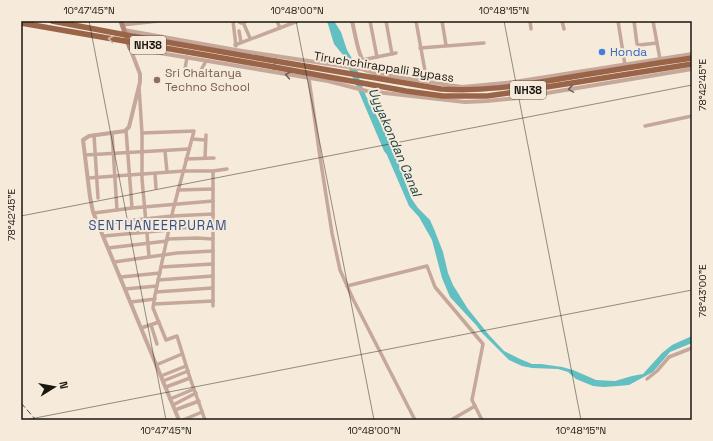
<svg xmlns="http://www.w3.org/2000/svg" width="713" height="441" font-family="'Space Grotesk',sans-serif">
	<rect width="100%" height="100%" fill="#f6eada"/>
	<path fill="#62bfc2" d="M327,21H334L341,32L347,50L357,67L359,78L366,96L391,143L411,198L418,208L430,220L434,229L443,252L448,273L453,285L468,309L489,335L504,351L520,359L532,364H541L562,367L573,370L596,380L615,381L632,376L643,374L662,353L672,345L692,336V343L670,352L653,372L629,385L618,386L603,387L593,386L576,379L568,372L558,369L532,368L522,366L509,360L482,333L476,325L450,297L442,278L432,240L419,217L409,206L387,155L384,151L347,64L343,55L334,44Z"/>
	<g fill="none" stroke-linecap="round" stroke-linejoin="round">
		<g stroke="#c5a89a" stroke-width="3.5">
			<path d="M233,21L236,46"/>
			<path d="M238,21L241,23L247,21"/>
			<path d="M277,21L280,28"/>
			<path d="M370,21L377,57"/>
			<path d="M386,21L392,54"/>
			<path d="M416,21L427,82"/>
			<path d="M442,21L446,45"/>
			<path d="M530,21L531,29"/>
			<path d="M562,21L564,29"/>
			<path d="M618,21L625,65"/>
			<path d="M634,21L637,44L639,45L657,43L660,59"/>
			<path d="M653,21L657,43"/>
			<path d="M243,22L250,38"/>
			<path d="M122,25L158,21"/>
			<path d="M239,31L241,42"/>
			<path d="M235,45L298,21"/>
			<path d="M420,48L484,43"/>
			<path d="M187,57L185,69L189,71L200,72L206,61"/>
			<path d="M362,60L396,53"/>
			<path d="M309,79L320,157L332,233L340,270L353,299L415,420"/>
			<path d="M139,87L142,133V179L149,256"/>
			<path d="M645,126L692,116"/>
			<path d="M112,133L117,210"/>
			<path d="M142,133L194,131L173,210L155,295L153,308L166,340L177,336L190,378L205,420"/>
			<path d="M94,135L98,198"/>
			<path d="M192,139L205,140"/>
			<path d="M165,151L167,172"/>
			<path d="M85,155L189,149"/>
			<path d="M205,158L206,135"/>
			<path d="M186,159L214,158"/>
			<path d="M213,171V306"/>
			<path d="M155,174L156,188"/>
			<path d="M88,178L184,171H213L227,169"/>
			<path d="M178,190L213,189"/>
			<path d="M132,208L213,201"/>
			<path d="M94,213L132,208L126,130"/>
			<path d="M98,224L172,216L213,214"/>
			<path d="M169,228L213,227"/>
			<path d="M104,236L169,230"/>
			<path d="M167,239L197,238L213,239"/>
			<path d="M108,248L167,241"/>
			<path d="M114,262L177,253L213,251"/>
			<path d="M161,267L213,264"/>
			<path d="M121,277L160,273"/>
			<path d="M158,280L213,276"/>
			<path d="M347,286L427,266L435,287L483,344L472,400L475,406"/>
			<path d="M125,289L157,286"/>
			<path d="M156,292L212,288"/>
			<path d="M131,302L155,299"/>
			<path d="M154,304L213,301"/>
			<path d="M151,325L157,344"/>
			<path d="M141,328L159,322"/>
			<path d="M156,365L182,354"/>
			<path d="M161,376L186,366"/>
			<path d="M647,379L657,371L669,357L692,348"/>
			<path d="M163,381L188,371"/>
			<path d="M166,387L190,378"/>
			<path d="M170,399L194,389"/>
			<path d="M173,405L196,393"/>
			<path d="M175,410L199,401"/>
			<path d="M183,420L202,412"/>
			<path d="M451,420L475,406L482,420"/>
		</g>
		<g stroke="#c5a89a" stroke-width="4">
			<path d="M352,21C355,32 359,66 371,69"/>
			<path d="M124,30L236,50L362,69L378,74L462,87L514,82L692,54"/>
			<path d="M179,420L93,212L90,197L83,140L89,136L125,131L129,127L140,82V74L130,48L328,81L367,91L465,102L487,101L517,98L692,69"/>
		</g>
		<path stroke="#b18672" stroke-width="5" d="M121,21L130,48"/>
		<g stroke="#9a6448" stroke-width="5.5">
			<path d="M275,61L441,89C485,92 523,85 565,78C608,71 650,64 692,58"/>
			<path d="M274,67L406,91L443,96H487L515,92L692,64"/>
		</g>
		<path stroke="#49443c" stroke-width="1" stroke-dasharray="6 3" stroke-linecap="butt" d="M21,403L36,420"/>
		<g stroke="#9a6448" stroke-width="5.5">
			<path d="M52,21L126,35L275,61"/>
			<path d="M21,23L274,67"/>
		</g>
	</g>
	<defs><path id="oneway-chevron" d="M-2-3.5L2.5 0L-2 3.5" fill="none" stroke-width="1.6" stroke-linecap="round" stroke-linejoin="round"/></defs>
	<use stroke="#d6bba7" href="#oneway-chevron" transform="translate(111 39) rotate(-170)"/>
	<g stroke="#705f55">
		<use href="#oneway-chevron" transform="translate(288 75) rotate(-170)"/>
		<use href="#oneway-chevron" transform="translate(571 89) rotate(171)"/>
	</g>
	<path fill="none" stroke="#1a1610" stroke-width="1" stroke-opacity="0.45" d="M89,21L166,420M296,21L374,420M504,21L581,420M21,216L692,85M25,420L692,290"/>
	<circle fill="#3f7fe0" stroke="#f6eada" stroke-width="1.5" cx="602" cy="52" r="4"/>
	<circle fill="#8d6e63" stroke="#f6eada" stroke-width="1.5" cx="157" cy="80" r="4"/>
	<g text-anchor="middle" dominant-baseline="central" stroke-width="4" stroke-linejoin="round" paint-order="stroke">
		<g fill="#f6eada" stroke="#5c564d" stroke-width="1">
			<rect x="130" y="36" width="36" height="18" rx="3"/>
			<rect x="510" y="81" width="36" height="18" rx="3"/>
		</g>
		<g font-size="11" font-weight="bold" fill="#1a1610">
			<text x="148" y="45">NH38</text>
			<text x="528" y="90">NH38</text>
		</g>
		<g font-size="12" fill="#366cbe" stroke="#f6eada" text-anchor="start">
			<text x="610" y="52">Honda</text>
		</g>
		<g font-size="12" fill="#1a1610" stroke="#f6eada">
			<text transform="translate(384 67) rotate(9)">Tiruchchirappalli Bypass</text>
		</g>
		<g font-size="12" fill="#785e54" stroke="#f6eada" text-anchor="start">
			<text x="165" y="73">Sri Chaitanya<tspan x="165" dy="14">Techno School</tspan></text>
		</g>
		<g font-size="13" font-style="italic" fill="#133e40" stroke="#f6eada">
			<text transform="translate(395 142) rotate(67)">Uyyakondan Canal</text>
		</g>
		<g font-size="13" letter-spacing="1" fill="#334f88" stroke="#f6eada">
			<text x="158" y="225">SENTHANEERPURAM</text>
		</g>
	</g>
	<rect width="713" height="441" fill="none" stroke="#f6eada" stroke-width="44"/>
	<g transform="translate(54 387) rotate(79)" stroke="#f6eada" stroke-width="3" paint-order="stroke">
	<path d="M0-3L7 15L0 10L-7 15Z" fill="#1a1610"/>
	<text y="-6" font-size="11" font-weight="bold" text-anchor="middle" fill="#1a1610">N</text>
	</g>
	<rect x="22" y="22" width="669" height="397" fill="none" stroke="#1a1610" stroke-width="1.5"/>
	<g font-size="10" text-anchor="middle" fill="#1a1610">
		<text x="89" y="14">10°47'45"N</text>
		<text x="297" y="14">10°48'00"N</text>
		<text x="504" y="14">10°48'15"N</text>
		<text transform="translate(702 85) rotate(-90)" y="4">78°42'45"E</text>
		<text transform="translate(11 215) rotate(-90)" y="4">78°42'45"E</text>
		<text transform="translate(702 291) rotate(-90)" y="4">78°43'00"E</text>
		<text x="166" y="434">10°47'45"N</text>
		<text x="374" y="434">10°48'00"N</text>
		<text x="581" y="434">10°48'15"N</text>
	</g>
</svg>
